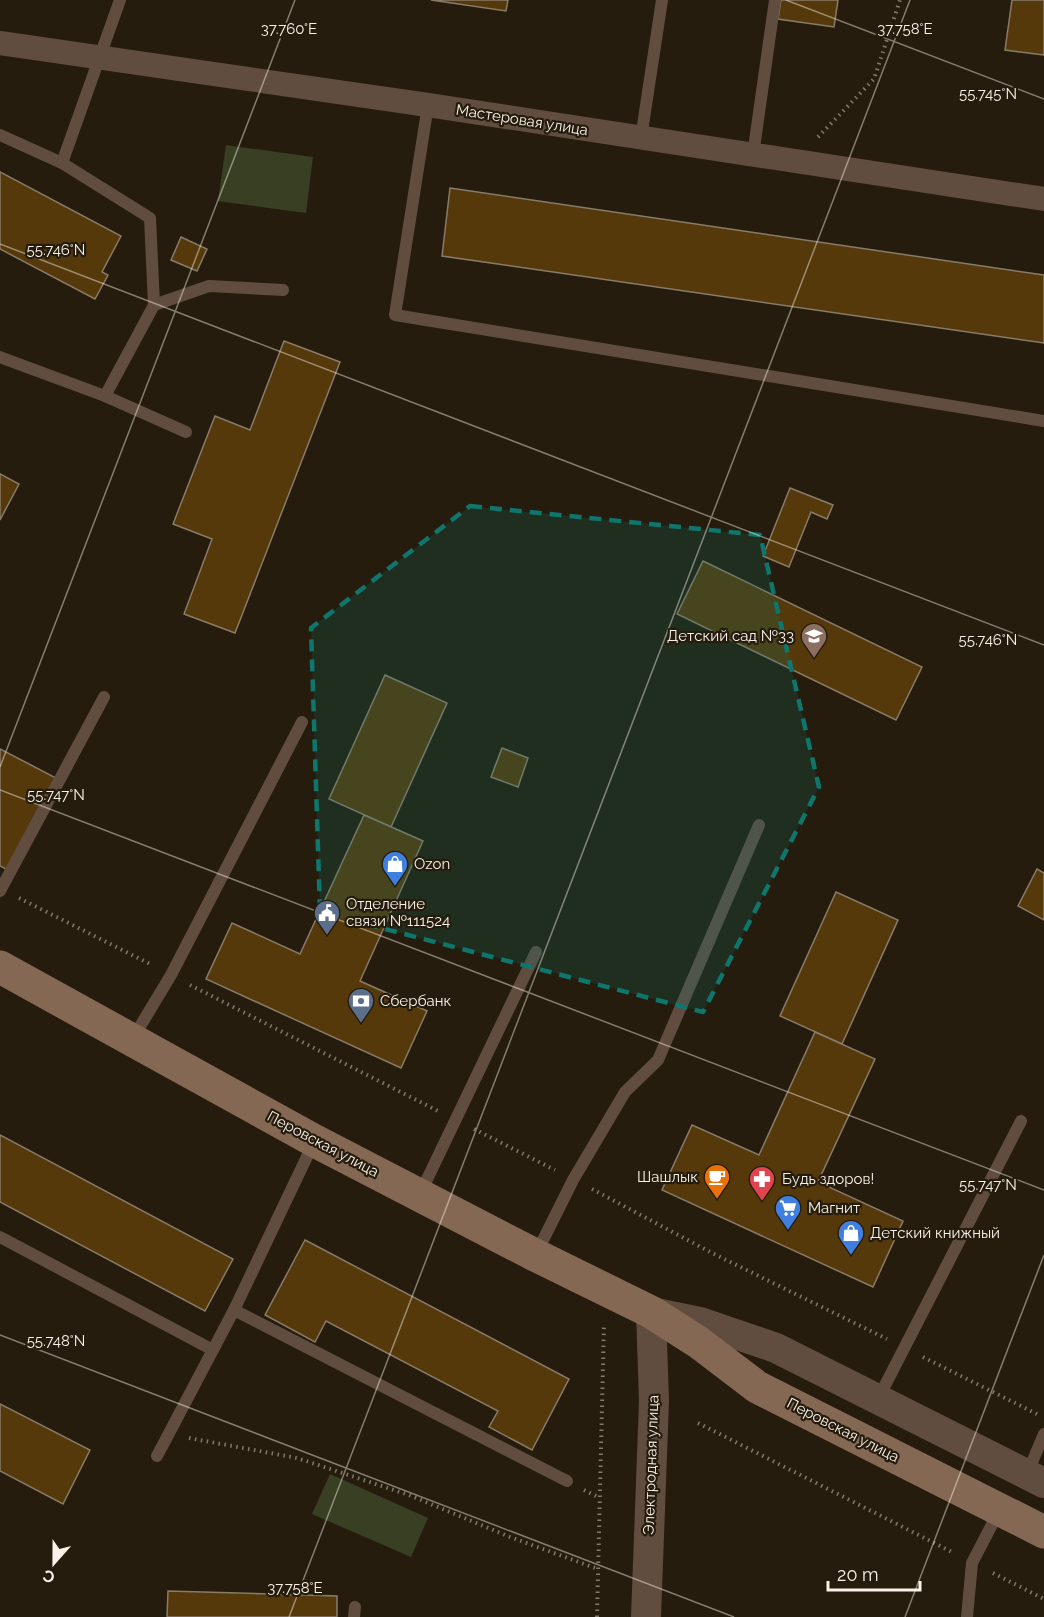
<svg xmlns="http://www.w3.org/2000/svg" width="1044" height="1617" font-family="Raleway,sans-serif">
	<rect width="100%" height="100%" fill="#251c0d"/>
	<g fill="#393f23">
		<path d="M226,145L313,157L306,213L218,201Z"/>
		<path d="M330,1474L428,1518L411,1557L312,1514Z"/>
	</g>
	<g fill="#55390a" stroke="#887b6a" stroke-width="1.5">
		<path d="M431,0H508L506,11Z"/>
		<path d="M781,0H838L834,27L778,19Z"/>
		<path d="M1012,0H1044V55L1005,50Z"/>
		<path d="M0,172L121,236L102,272L108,275L95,299L0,249Z"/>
		<path d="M450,188L1044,275V343L442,256Z"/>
		<path d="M181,237L207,249L197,271L171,260Z"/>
		<path d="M284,341L340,362L235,633L184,614L212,539L173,524L215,416L250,430Z"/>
		<path d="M0,474L19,484L0,520Z"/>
		<path d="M790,488L833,505L827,519L811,512L789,567L763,556Z"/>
		<path d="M703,561L922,667L896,720L677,614Z"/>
		<path d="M385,675L447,703L391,827L329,799Z"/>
		<path d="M502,748L528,758L518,787L491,777Z"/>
		<path d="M0,749L56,778L8,870L0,866Z"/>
		<path d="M364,815L423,841L360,981L427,1011L401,1068L206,979L232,923L300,954Z"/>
		<path d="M1037,869L1044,873V920L1018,906Z"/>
		<path d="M836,892L898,920L842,1044L780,1016Z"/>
		<path d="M815,1032L875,1059L818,1182L903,1221L873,1287L662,1190L692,1125L759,1155Z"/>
		<path d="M0,1135L233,1259L205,1311L0,1202Z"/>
		<path d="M305,1240L569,1379L532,1450L489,1427L498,1411L326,1321L315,1342L265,1315Z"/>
		<path d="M0,1404L90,1450L63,1504L0,1471Z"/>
		<path d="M168,1591L337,1596V1617H167Z"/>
	</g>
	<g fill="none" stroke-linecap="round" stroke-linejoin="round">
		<g stroke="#817a6d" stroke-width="4" stroke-dasharray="1.5 4.5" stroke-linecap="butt">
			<path d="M818,137L874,79L900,0"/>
			<path d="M19,898L152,965"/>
			<path d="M190,985L438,1111"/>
			<path d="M474,1129L555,1170"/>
			<path d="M592,1189L712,1253L887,1339"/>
			<path d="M923,1357L1037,1414"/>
			<path d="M698,1423L954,1553"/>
			<path d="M189,1438L297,1458L409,1495L510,1537L598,1569"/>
			<path d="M584,1490L600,1498"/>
			<path d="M993,1573L1044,1599"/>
			<path d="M597,1617L604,1324"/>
		</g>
		<g stroke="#604d40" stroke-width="12">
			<path d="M120,0L62,163L150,218L154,305"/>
			<path d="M428,105L395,315L1044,421"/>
			<path d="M0,135L62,163"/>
			<path d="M641,138L662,0"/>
			<path d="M753,155L775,0"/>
			<path d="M0,357L105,396L154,305L209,286L283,290"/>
			<path d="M105,396L186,432"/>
			<path d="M0,891L104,697"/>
			<path d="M133,1038L171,975L302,722"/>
			<path d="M420,1194L536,952"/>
			<path d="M0,1237L213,1350"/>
			<path d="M536,1254L573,1180L625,1092L658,1060L759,825"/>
			<path d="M234,1310L567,1481"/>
			<path d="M878,1399L1021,1121"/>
			<path d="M157,1456L234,1310L314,1142"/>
			<path d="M1027,1474L1044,1434"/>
			<path d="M354,1617L355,1607"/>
			<path d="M967,1617L972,1563L999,1511"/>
		</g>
		<path stroke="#604d40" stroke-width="24" d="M0,43L428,105L1044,199"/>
		<path stroke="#604d40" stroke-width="30" d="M646,1617L654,1401L651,1312L700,1322L776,1348L1044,1483"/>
		<path stroke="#856853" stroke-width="33" d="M0,967L315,1141L535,1255L651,1312L698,1342L757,1387L1044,1532"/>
	</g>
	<path fill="#0f766e" fill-opacity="0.2" stroke="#0f766e" stroke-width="4.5" stroke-dasharray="12 8" stroke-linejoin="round" d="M470,506L760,535L819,787L703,1012L320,912L311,628Z"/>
	<path fill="none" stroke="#f8f2e8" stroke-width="1.5" stroke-opacity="0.45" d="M786,0L1044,99M0,244L1044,645M0,767L295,0M0,790L1044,1190M0,1335L734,1617M289,1617L910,0M905,1617L1044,1255"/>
	<defs>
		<g id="school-pin" transform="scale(1.35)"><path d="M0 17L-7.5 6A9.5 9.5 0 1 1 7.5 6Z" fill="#8d6e63" stroke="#251c0d"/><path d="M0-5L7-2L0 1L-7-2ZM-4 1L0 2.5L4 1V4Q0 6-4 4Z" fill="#fff"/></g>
		<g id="shop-pin" transform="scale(1.35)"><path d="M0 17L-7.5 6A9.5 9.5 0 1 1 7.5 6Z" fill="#3f7fe0" stroke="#251c0d"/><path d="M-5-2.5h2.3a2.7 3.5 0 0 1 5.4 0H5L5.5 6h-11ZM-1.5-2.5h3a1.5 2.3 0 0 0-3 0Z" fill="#fff"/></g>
		<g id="civic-pin" transform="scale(1.35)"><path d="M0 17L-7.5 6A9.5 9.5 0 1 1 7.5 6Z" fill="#5c6f8a" stroke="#251c0d"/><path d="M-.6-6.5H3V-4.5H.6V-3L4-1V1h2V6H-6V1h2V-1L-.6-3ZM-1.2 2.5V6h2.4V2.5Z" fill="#fff"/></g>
		<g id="bank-pin" transform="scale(1.35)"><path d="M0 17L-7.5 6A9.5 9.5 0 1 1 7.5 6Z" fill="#5c6f8a" stroke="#251c0d"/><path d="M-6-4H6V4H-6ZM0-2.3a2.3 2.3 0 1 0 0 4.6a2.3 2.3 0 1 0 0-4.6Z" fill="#fff"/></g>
		<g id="cafe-pin" transform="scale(1.35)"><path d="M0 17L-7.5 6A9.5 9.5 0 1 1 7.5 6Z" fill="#e8710a" stroke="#251c0d"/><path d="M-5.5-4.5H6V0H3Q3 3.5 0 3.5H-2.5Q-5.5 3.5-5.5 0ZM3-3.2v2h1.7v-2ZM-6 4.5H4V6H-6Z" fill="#fff"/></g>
		<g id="pharmacy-pin" transform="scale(1.35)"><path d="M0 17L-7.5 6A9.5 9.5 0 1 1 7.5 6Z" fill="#e0444e" stroke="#251c0d"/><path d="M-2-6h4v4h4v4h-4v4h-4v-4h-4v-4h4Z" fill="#fff"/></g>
		<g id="supermarket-pin" transform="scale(1.35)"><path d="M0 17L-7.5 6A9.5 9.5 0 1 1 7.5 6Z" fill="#3f7fe0" stroke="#251c0d"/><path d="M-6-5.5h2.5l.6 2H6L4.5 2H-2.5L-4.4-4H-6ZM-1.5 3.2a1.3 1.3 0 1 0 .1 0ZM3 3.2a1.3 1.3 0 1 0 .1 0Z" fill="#fff"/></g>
	</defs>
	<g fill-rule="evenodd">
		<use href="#school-pin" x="814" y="636"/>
		<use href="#shop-pin" x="395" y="864"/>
		<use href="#civic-pin" x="327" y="913"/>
		<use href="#bank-pin" x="361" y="1001"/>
		<use href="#cafe-pin" x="717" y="1177"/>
		<use href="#pharmacy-pin" x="762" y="1179"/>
		<use href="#supermarket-pin" x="788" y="1208"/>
		<use href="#shop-pin" x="851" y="1233"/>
	</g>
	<g text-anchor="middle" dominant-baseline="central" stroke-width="4.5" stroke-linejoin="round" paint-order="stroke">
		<g font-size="15" fill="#f8f2e8" stroke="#251c0d">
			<text transform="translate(522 120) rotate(9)">Мастеровая улица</text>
			<text transform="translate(323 1144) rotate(28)">Перовская улица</text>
			<text transform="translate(843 1430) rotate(27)">Перовская улица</text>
			<text transform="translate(651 1465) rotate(-88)">Электродная улица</text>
		</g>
		<g font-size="15" fill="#f8f2e8" stroke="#251c0d" text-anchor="start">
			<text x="794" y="636" text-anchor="end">Детский сад №33</text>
			<text x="414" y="864">Ozon</text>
			<text x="346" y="904">Отделение<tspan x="346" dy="17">связи №111524</tspan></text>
			<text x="380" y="1001">Сбербанк</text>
			<text x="698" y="1177" text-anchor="end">Шашлык</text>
			<text x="782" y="1179">Будь здоров!</text>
			<text x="808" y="1208">Магнит</text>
			<text x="870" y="1233">Детский книжный</text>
		</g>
	</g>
	<g font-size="15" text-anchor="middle" fill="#f8f2e8" stroke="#251c0d" stroke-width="4.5" stroke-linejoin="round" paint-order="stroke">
		<text x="905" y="34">37.758°E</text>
		<text x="289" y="34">37.760°E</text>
		<text x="988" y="99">55.745°N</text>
		<text x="56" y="255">55.746°N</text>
		<text x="988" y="645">55.746°N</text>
		<text x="56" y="800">55.747°N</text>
		<text x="988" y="1190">55.747°N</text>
		<text x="56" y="1346">55.748°N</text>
		<text x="295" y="1593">37.758°E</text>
	</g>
	<g transform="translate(54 1563) rotate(201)" stroke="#251c0d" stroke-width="4.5" paint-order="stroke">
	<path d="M0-4.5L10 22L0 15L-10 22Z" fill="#f8f2e8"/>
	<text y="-9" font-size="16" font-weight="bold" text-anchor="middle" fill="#f8f2e8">С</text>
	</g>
	<path d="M828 1581v9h92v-9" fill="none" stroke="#f8f2e8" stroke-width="3"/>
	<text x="837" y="1581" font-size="18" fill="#f8f2e8" stroke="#251c0d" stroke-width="4.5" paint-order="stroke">20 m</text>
</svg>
